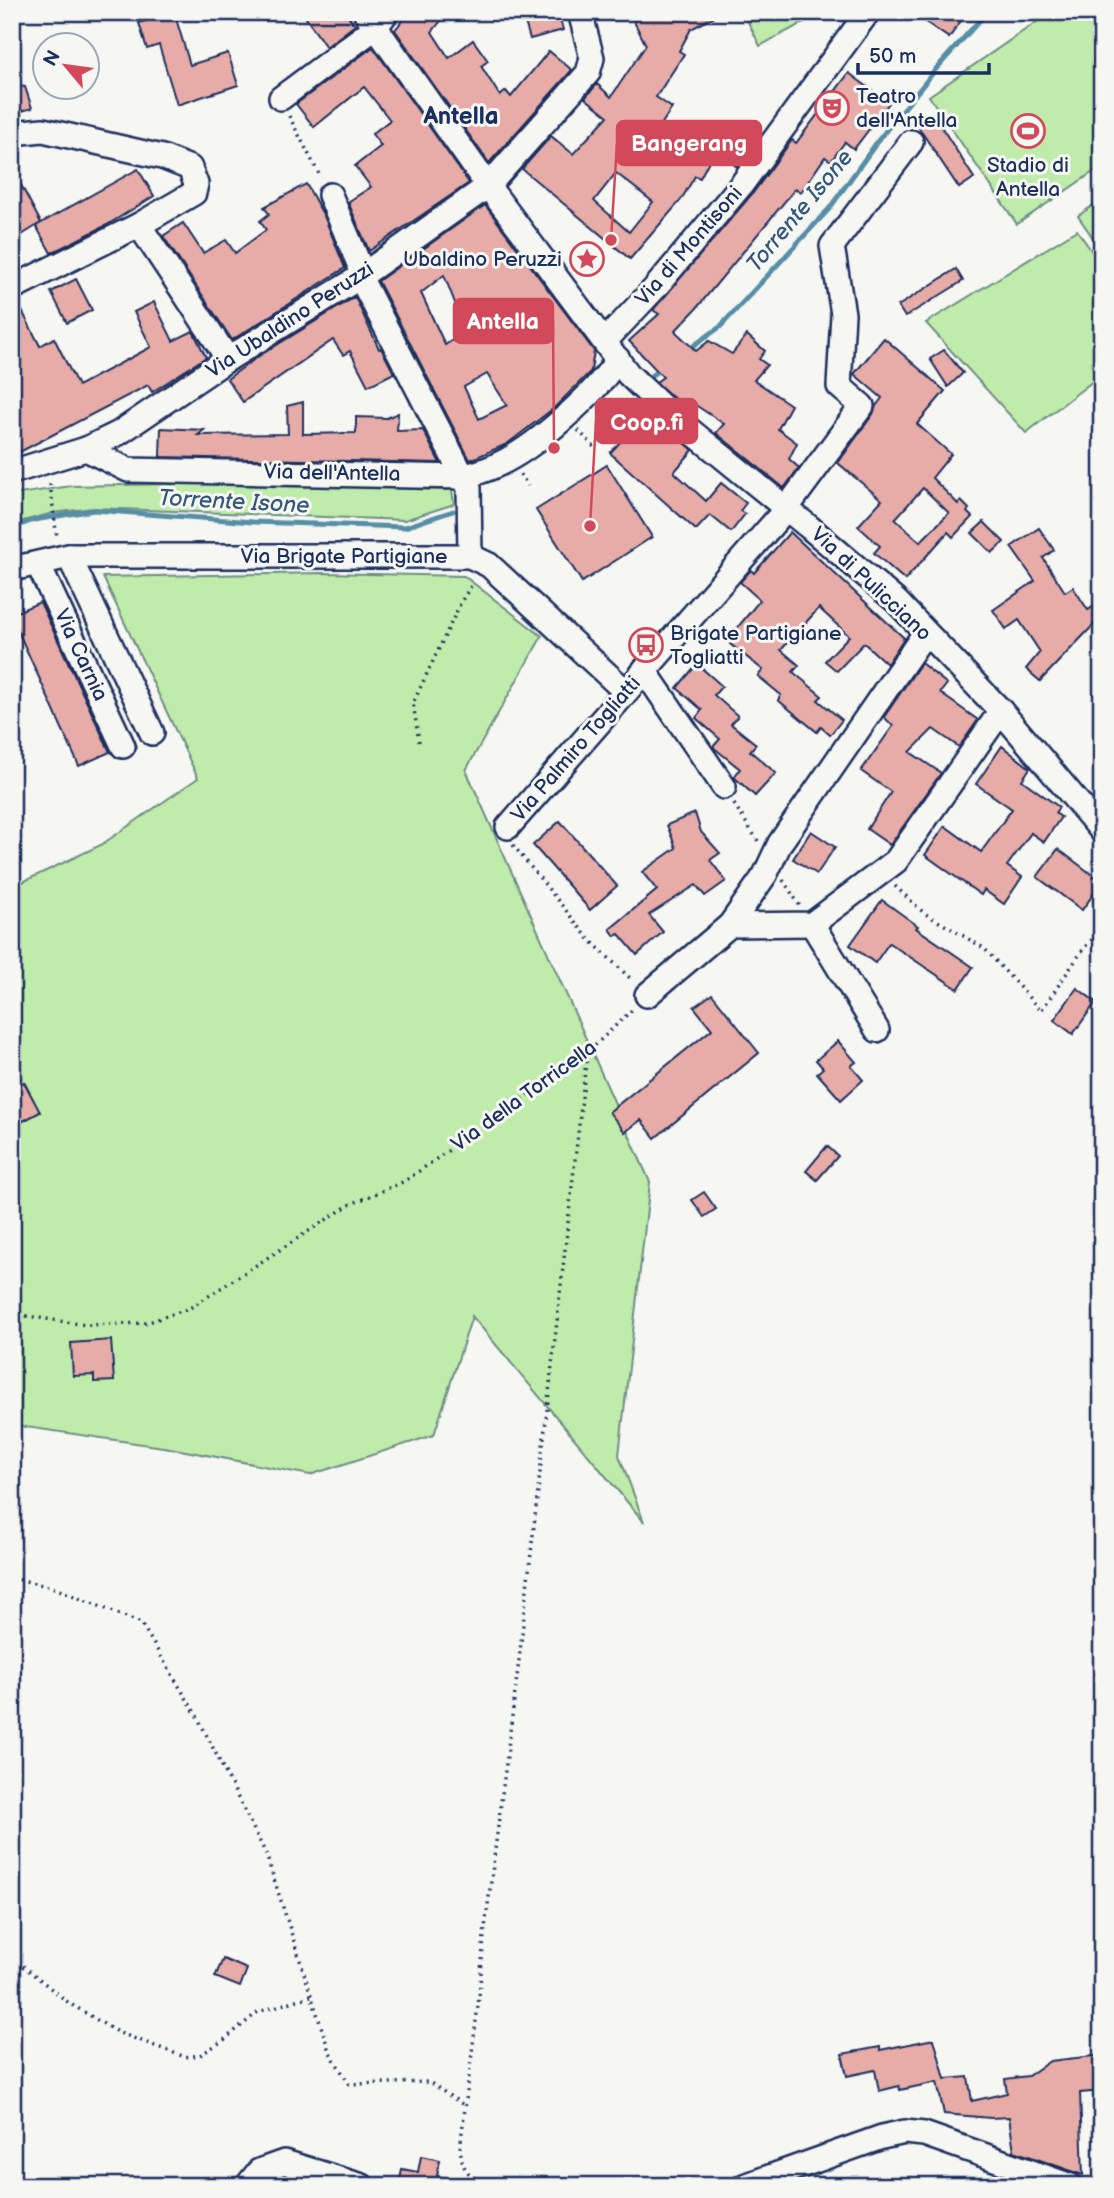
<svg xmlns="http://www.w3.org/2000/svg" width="1114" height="2198" font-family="'Balsamiq Sans',sans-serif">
	<rect width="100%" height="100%" fill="#f6f6f2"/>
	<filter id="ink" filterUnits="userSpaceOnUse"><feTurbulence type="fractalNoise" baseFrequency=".0143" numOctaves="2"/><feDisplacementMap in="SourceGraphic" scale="14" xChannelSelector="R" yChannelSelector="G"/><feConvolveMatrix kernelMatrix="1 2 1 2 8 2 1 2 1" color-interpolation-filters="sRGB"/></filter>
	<g filter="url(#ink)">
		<g fill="#bfecaa" stroke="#6d8e84" stroke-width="2">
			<path d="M743,12H823L760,46Z"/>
			<path d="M1051,12H1102V166L1017,224L929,96Z"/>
			<path d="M1102,199V251L1078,216Z"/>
			<path d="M1077,230L1102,266V374L1026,433L926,323Z"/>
			<path d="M222,483L452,490L454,504L405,520L93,508L53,513L12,524V495L71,486Z"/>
			<path d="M323,573L464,576L542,636L466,770L650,1182L619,1455L644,1522L472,1316L434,1435L310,1475L170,1448L12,1425V887L101,845L198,778L103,577Z"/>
		</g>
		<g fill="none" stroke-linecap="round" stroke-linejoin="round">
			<g stroke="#568ea6" stroke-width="5">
				<path d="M689,349L720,327L829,209L880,138L936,69L987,12"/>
				<path d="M646,379L661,369"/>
				<path d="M12,528L34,520L94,510L253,522L405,527L453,511"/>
			</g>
		</g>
		<g fill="#e7aca7" stroke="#1b2f5e" stroke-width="2" fill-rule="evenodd">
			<path d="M174,12L190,65L228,53L238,85L177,105L159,45L147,49L139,23Z"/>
			<path d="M302,12H345L355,25L326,47Z"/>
			<path d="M409,12H448L432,32L449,58L473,40L488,61L481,66L500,96L506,91L511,97L549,51L572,70L489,163L395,30Z"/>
			<path d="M522,12H558L563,30L530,39Z"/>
			<path d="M629,12H722L691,29L679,51L684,54L656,97L672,108L659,128L711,157L700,178L695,176L681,200L630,259L522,169L551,136L573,154L608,116L585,98L597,84L611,97L646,45ZM616,173L653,202L629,232L594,201Z"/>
			<path d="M929,12H967L949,38L924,21Z"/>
			<path d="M373,47L469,183L369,251L348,202L371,187L355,166L381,146L372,134L390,120L364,87L314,127L296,104Z"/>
			<path d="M849,73L889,103L854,149L845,142L831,161L825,157L801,192L795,189L696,309L675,331L696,351L709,341L732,354L747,335L765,351L759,359L767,365L754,380L791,405L778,429L797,443L789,459L799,468L784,488L716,433L724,424L691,402L686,409L679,403L656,382L663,377L629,341L659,314L653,310L753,193L792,140L796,143Z"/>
			<path d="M12,85L25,87L32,108L12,114Z"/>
			<path d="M935,117L974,178L959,188L919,128Z"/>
			<path d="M751,132L759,137L737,167L730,161Z"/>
			<path d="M12,168L41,223L12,241Z"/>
			<path d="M138,169L154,196L107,225L51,253L36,226Z"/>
			<path d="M306,184L324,216L345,268L232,340L163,236L183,223L203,253L226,240L235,253L266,230L260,221L269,214L264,207Z"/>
			<path d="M485,205L594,351L591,371L554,408L507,444L470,460L378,281ZM444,275L466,331L445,345L421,293ZM487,374L507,405L479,419L464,387Z"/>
			<path d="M956,269L963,281L905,317L898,306Z"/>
			<path d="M76,279L92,310L67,323L51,292Z"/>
			<path d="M355,297L379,349L381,348L394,373L368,386L350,351L343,355L333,340L243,402L227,379L259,356Z"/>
			<path d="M17,301L40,346L54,338L78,386L151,347L134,312L154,302L173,341L193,331L206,357L152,392L148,385L12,456V302Z"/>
			<path d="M884,338L945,391L917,424L951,454L932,478L958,504L961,501L969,509L967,512L972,517L953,537L948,532L905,580L874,553L880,546L858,526L882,500L838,463L873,414L876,406L882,398L854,374ZM923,488L949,513L920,542L895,519Z"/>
			<path d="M944,350L963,373L948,387L930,359Z"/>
			<path d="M303,402V434L356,433V417L387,418L398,413L397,431L423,430L440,463L160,457L161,428L204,430L198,435L288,434L287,406Z"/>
			<path d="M641,405L693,450L674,472L706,501L721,483L746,503L740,511L745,514L731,532L710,515L696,530L610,453L624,438L617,432Z"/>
			<path d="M607,465L652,537L582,582L536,510Z"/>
			<path d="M984,522L1004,542L992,553L972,533Z"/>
			<path d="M1039,528L1054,550L1043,558L1065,592L1073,587L1088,610L1102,601V616L1040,681L1026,669L1040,652L1019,620L1006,629L993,610L1035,581L1011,547Z"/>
			<path d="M790,532L904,638L887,664L864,643L837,671L825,661L849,636L819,608L781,650L799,665L793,672L822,696L818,700L842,720L830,735L821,727L817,732L778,700L781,695L758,676L763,670L730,644L737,636L733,633L760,600L740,582L751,570L754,573Z"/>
			<path d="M40,602L110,752L79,766L12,618V614Z"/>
			<path d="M921,663L947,684L940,693L978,720L959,747L933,729L910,752L941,773L890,845L867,829L891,792L861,771L893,726L884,717Z"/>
			<path d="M697,664L722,686L714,695L738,716L731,724L756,744L750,751L776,773L755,796L734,777L740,769L713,747L720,739L696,718L702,710L677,688Z"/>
			<path d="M1002,746L1030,768L1022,780L1059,807L1055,813L1061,817L1044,842L1031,833L1007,866L1022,877L1004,904L984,890L981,895L925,855L945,826L981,852L1012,809L976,784Z"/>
			<path d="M695,813L701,832L720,853L710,860L726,881L705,896L696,885L649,915L663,932L637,955L619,934L615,936L610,929L657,890L642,872L676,848L667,825Z"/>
			<path d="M560,821L617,886L590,910L533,845Z"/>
			<path d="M811,831L835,847L817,874L793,859Z"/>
			<path d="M1058,849L1102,882L1082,910L1037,877Z"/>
			<path d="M882,900L918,926L916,928L973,967L958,989L889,943L875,963L850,945Z"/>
			<path d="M1077,988L1096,1002L1073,1034L1054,1020Z"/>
			<path d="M712,994L759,1053L655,1138L641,1120L625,1132L609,1112L712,1029L694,1007Z"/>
			<path d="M838,1041L856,1062L851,1066L863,1080L841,1100L817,1073L823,1068L816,1060Z"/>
			<path d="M24,1082L40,1112L12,1127V1089Z"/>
			<path d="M827,1146L838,1156L817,1180L806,1171Z"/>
			<path d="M704,1192L716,1209L704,1217L692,1200Z"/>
			<path d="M111,1340L114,1381L94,1382V1375L73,1376L71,1343Z"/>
			<path d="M223,1959L247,1969L240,1987L215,1977Z"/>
			<path d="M934,2039L945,2079L968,2077L972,2101L1007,2093L1005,2079L1028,2076L1050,2061L1102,2055V2091L1080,2093L1083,2175L1014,2151L1009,2117L991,2118L944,2114L937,2082L900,2090L899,2086L879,2091L875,2070L847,2076L842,2054L880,2047V2050Z"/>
			<path d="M421,2156L440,2160L437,2176L453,2179V2186H399L402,2169L418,2172Z"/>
		</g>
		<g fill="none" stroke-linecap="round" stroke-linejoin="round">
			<g stroke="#1b2f5e" stroke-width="28">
				<g id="minor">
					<path d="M365,12L488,186L629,375L670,414L809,527L896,601L1001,711L1102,831"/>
					<path d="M281,98L376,27L387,12"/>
					<path d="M12,133L43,130L162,157L190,168L196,184L194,193L139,225L12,288"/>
					<path d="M330,195L359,264L360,277L469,488L470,556"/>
					<path d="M139,225L228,359"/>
					<path d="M605,341L655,288L742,184L868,12"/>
					<path d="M86,449L128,470L463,477C475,473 488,470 499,464C536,447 596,393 618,359"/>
					<path d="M12,472L86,449L119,433L228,359L360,277L488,186L588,73L592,58L580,12"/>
					<path d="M69,556L152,733"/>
					<path d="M38,564L123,746"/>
					<path d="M12,569L69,556H470L489,565L625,691"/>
					<path d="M644,670L724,787"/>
					<path d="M508,827L786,509L862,406L839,386L843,314L832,246L911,142"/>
					<path d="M812,924L877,1030"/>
					<path d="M730,925L812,924L896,861L1001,711"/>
					<path d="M647,995L730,925L765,875L780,843L925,633"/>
					<path d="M247,2186L259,2171L284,2162L362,2186"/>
					<path d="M744,2186L882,2137L905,2132L924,2134L1071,2186"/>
				</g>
			</g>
			<g stroke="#1b2f5e" stroke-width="3.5" stroke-dasharray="2 5" stroke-linecap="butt">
				<path d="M289,116L321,178"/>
				<path d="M578,430L595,448"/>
				<path d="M520,474L528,486"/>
				<path d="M50,484L57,538"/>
				<path d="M419,742L413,703L462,600L473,583"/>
				<path d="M734,804L758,841"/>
				<path d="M513,845L589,939L633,981"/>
				<path d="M783,880L800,906"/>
				<path d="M895,886L924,913L984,948L1041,1011L1084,948L1102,929"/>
				<path d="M12,1314L87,1325L146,1323L190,1308L349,1205L405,1181L587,1053L634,1008"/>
				<path d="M12,1578L52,1587L141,1623L197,1716L266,1854L329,2051L349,2084L429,2082L465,2106"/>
				<path d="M12,1957L69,2003L117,2032L185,2057L200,2055L224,2040L258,2012L311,1996"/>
				<path d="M486,2186C466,2173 463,2171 460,2148L479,1997L484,1936L518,1669L587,1053"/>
			</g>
			<use href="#minor" stroke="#f6f6f2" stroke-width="23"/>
		</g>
	</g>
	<defs>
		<g id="theatre-ring" transform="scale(1.75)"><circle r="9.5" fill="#f6f6f2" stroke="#d1495b" stroke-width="1.5"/><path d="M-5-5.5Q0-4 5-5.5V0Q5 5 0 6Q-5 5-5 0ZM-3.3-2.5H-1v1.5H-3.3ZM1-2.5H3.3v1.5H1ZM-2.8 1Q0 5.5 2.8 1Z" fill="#d1495b"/></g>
		<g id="stadium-ring" transform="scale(1.75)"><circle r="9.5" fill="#f6f6f2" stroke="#d1495b" stroke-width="1.5"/><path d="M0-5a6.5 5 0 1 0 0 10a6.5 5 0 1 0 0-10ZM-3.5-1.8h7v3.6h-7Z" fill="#d1495b"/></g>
		<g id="sight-ring" transform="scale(1.75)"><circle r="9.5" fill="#f6f6f2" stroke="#d1495b" stroke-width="1.5"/><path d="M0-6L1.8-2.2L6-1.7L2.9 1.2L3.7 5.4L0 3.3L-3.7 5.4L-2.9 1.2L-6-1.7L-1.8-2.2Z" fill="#d1495b"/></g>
		<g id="bus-ring" transform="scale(1.75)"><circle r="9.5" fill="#f6f6f2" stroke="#d1495b" stroke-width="1.5"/><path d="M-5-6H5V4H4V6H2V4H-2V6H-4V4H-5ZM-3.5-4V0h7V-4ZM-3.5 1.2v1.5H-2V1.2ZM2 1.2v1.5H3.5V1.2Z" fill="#d1495b"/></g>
	</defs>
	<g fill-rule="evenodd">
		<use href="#theatre-ring" x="832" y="108"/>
		<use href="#stadium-ring" x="1028" y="131"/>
		<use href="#sight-ring" x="587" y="259"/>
		<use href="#bus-ring" x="646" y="645"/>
	</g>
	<g text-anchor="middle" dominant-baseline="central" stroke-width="6" stroke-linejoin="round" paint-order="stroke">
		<g font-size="21" fill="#1b2f5e" stroke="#f6f6f2" text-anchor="start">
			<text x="856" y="96">Teatro<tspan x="856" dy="24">dell'Antella</tspan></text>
			<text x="1028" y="165" text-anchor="middle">Stadio di<tspan x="1028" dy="24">Antella</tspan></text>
			<text x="562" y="259" text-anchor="end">Ubaldino Peruzzi</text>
			<text x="670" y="633">Brigate Partigiane<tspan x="670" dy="24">Togliatti</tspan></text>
		</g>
		<g font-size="21" fill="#1b2f5e" stroke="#f6f6f2">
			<text transform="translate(689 246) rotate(-49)">Via di Montisoni</text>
			<text transform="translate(290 320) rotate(-33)">Via Ubaldino Peruzzi</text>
			<text transform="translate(332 473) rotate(1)">Via dell'Antella</text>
			<text x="344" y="556">Via Brigate Partigiane</text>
			<text transform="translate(871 584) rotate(43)">Via di Pulicciano</text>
			<text transform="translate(81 655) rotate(65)">Via Carnia</text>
			<text transform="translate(576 749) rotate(-49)">Via Palmiro Togliatti</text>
			<text transform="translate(524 1096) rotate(-36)">Via della Torricella</text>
		</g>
		<g font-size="23" font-style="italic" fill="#34577c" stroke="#f6f6f2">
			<text transform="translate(800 211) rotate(-50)">Torrente Isone</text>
			<text transform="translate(234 502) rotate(3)">Torrente Isone</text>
		</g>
		<g font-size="24" font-weight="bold" fill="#1b2f5e" stroke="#f6f6f2">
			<text x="461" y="116">Antella</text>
		</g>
	</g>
	<path fill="none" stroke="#d1495b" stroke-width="2.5" d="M611 240L617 143M554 448L553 321M590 526L596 421"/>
	<g fill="#d1495b" stroke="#f6f6f2" stroke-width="2.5">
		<circle cx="611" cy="240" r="7"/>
		<circle cx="554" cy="448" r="7"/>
		<circle cx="590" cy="526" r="7"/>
	</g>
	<g fill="#d1495b" stroke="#d1495b" stroke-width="2.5">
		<rect x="617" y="121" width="144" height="44" rx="7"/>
		<rect x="454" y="299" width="99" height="44" rx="7"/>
		<rect x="596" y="399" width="101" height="44" rx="7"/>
	</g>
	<g font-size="23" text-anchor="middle" font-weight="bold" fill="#fff">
		<text x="689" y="151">Bangerang</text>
		<text x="503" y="329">Antella</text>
		<text x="647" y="430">Coop.fi</text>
	</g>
	<rect width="1114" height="2198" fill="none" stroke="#f6f6f2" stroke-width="42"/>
	<rect x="21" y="21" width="1072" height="2156" fill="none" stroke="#1b2f5e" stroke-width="2.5" filter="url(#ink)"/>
	<g transform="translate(66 66) rotate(299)"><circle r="33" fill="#f6f6f2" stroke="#9ea6b7" stroke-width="2"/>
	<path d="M0-5L12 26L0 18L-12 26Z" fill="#d1495b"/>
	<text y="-10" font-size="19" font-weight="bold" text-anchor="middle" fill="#1b2f5e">N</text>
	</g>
	<path d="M858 63v10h131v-10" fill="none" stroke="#1b2f5e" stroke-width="3.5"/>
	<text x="869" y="63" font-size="21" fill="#1b2f5e" stroke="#f6f6f2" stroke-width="5" paint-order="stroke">50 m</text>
</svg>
